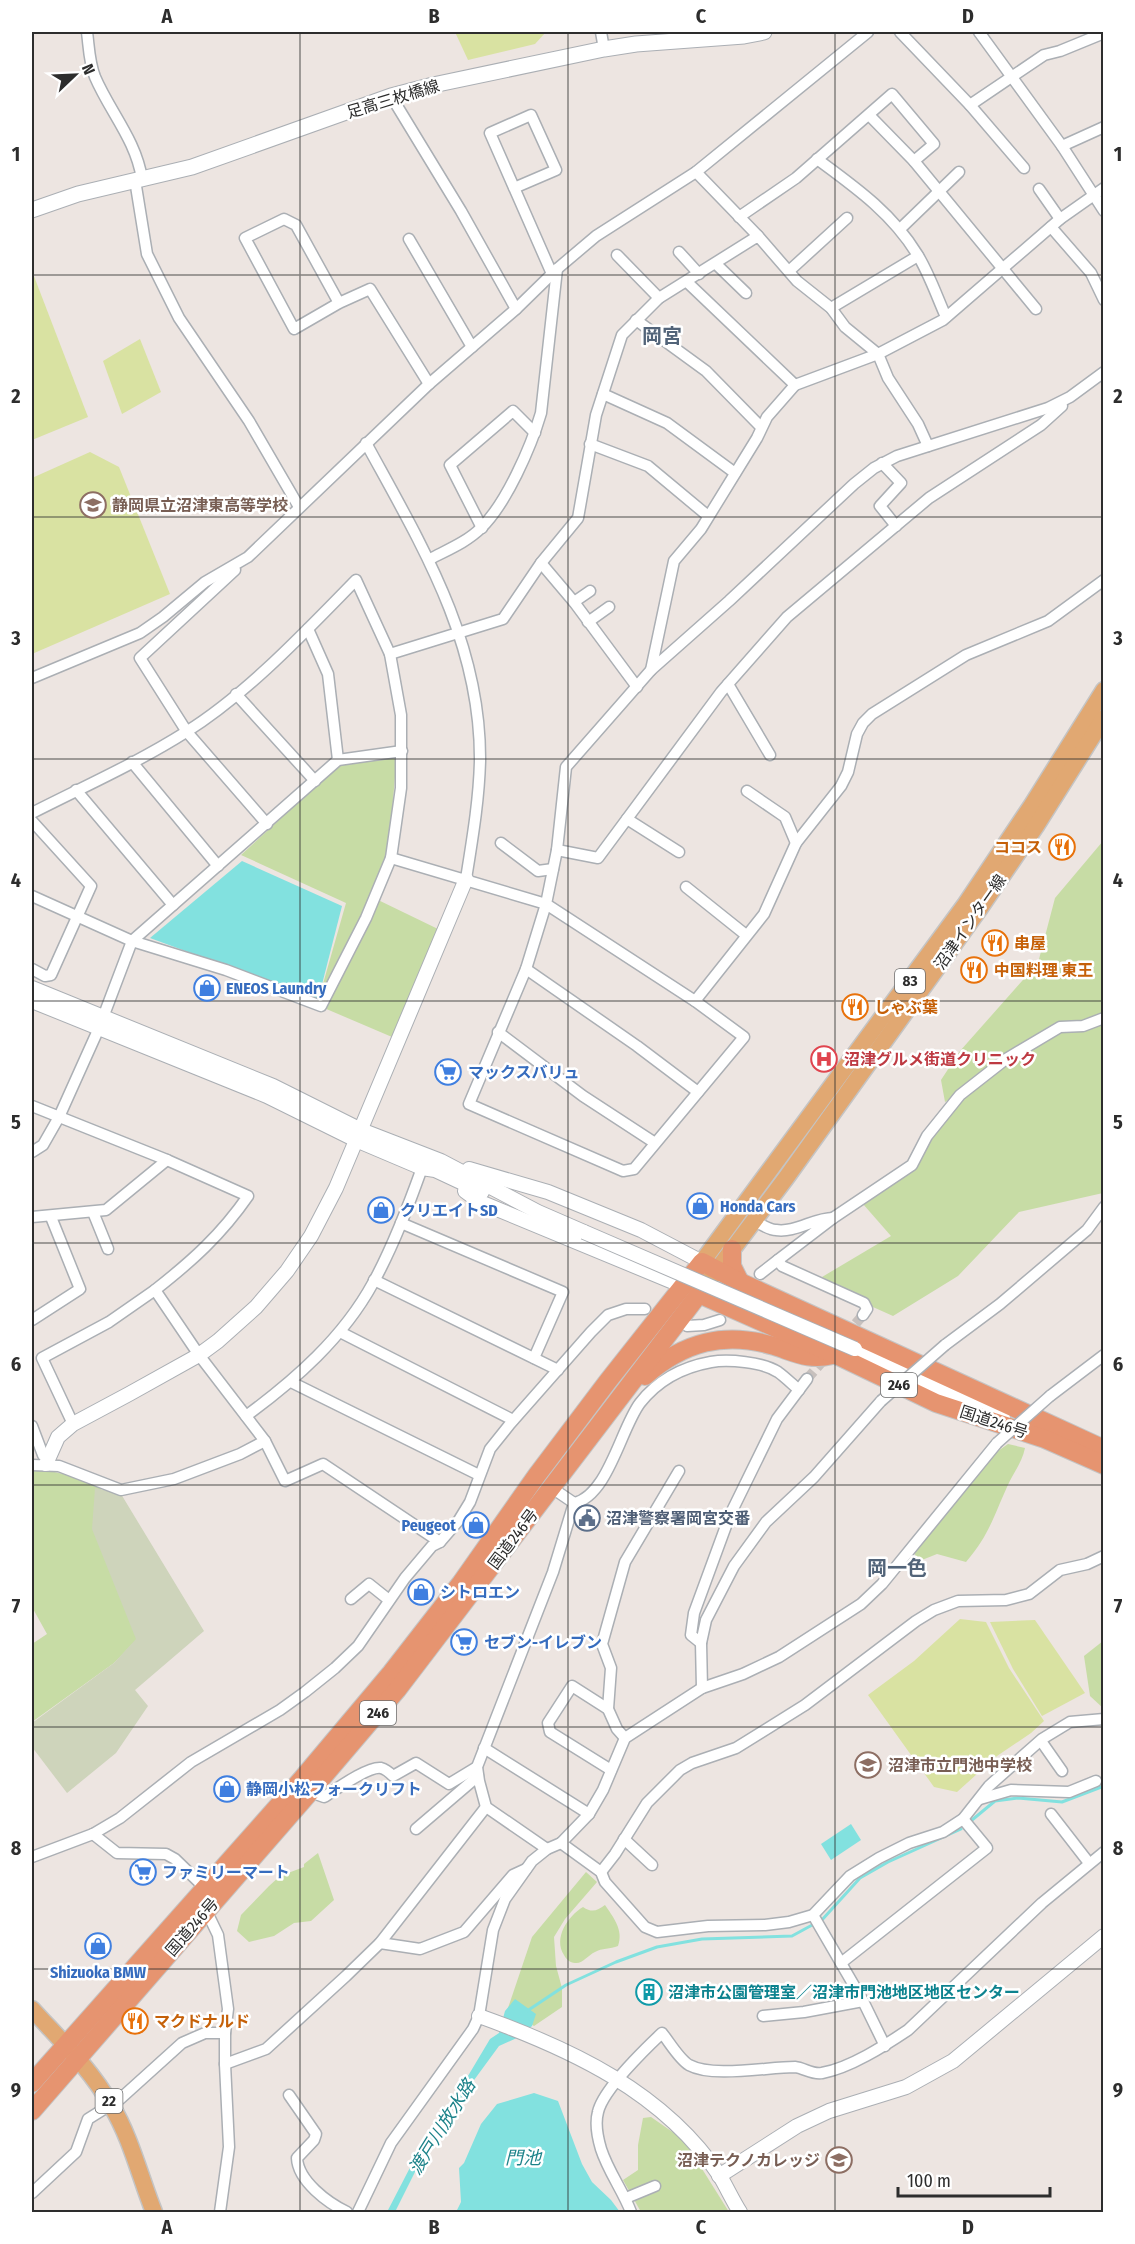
<svg xmlns="http://www.w3.org/2000/svg" width="1135" height="2244" font-family="'Fira Sans Condensed','Noto Sans JP',sans-serif">
	<rect width="100%" height="100%" fill="#ede5e1"/>
	<g fill="#c7dca5">
		<path d="M397,754L388,858L374,898L438,929L392,1037L317,1005L346,903L241,855L342,762Z"/>
		<path d="M1103,841V1193L1019,1212L958,1276L893,1316L864,1303L822,1277L891,1236L863,1204L908,1167L923,1138L976,1084L945,1102L941,1080L960,1051L1038,963L1055,898Z"/>
		<path d="M1008,1444L1025,1448C1022,1463 1013,1473 1007,1487C993,1518 989,1535 966,1562L937,1554L917,1562L913,1546L988,1458Z"/>
		<path d="M41,1469L99,1482L137,1639L114,1663L32,1722V1644L47,1634L32,1607V1471Z"/>
		<path d="M1103,1641V1708L1090,1696L1084,1656Z"/>
		<path d="M318,1853L334,1900L311,1921L294,1923L274,1936L249,1942L237,1931L241,1915L269,1886L280,1876L304,1867V1864Z"/>
		<path d="M586,1872L597,1882L565,1919L554,1937L556,1966L562,1988V2007L534,2026L508,2008L532,1937Z"/>
		<path d="M605,1905C613,1917 624,1930 618,1946C610,1949 602,1948 595,1952C588,1955 583,1964 575,1963C570,1963 566,1959 564,1955C553,1938 568,1916 583,1907C592,1913 597,1911 605,1905Z"/>
		<path d="M651,2117L684,2140L729,2212H641L623,2180L638,2170V2145L643,2118Z"/>
	</g>
	<path fill="#ced4bb" d="M95,1488L121,1494L204,1631L135,1690L148,1706L116,1753L67,1793L32,1747V1723L114,1663L136,1639L92,1529Z"/>
	<g fill="#d9e2a2">
		<path d="M455,32H546L535,44L468,60Z"/>
		<path d="M32,271L88,417L32,440Z"/>
		<path d="M140,339L161,392L122,414L103,361Z"/>
		<path d="M90,452L119,467L170,594L32,654V478Z"/>
		<path d="M960,1619L986,1622L1009,1668L1044,1721L1031,1733L997,1756L957,1792L934,1787L868,1695L914,1661Z"/>
		<path d="M1035,1620L1085,1693L1042,1716L1013,1669L990,1622Z"/>
	</g>
	<g fill="#82e1df">
		<path d="M242,861L342,906L318,1000L150,938Z"/>
		<path d="M851,1824L861,1840L831,1860L821,1844Z"/>
		<path d="M515,1999L536,2014L532,2026L519,2037L499,2046L444,2121L420,2162L395,2212H387L416,2156L438,2118L462,2086L490,2039L499,2033L505,2011Z"/>
		<path d="M534,2093L558,2101L582,2164L592,2182L611,2200L620,2212H456L461,2202L459,2168L464,2163L481,2124L497,2104Z"/>
	</g>
	<g fill="none" stroke-linecap="round" stroke-linejoin="round">
		<g stroke="#82e1df" stroke-width="3">
			<path d="M972,1820L995,1801L1018,1798L1062,1802L1104,1786"/>
			<path d="M821,1921L860,1878L888,1862L961,1829"/>
			<path d="M527,2011L566,1985L616,1962L657,1947L702,1939L792,1936L814,1924"/>
		</g>
		<g stroke="#c7c0bd" stroke-width="10" stroke-dasharray="10 5" stroke-linecap="butt">
			<path d="M846,1335L863,1315"/>
			<path d="M807,1379L828,1355"/>
		</g>
		<g stroke="#abafb4" stroke-width="13">
			<g id="minor">
				<path d="M87,32C89,47 89,62 95,77C110,112 136,140 142,179"/>
				<path d="M601,32L604,49"/>
				<path d="M900,32L970,105L1024,168"/>
				<path d="M979,32L1062,146L1104,211"/>
				<path d="M391,96L461,211L516,309"/>
				<path d="M970,105L1044,55L1060,51L1104,33"/>
				<path d="M869,115L914,161L1036,309"/>
				<path d="M1062,146L1104,127"/>
				<path d="M817,159C855,187 892,213 917,254C929,273 937,297 946,317"/>
				<path d="M696,172L758,236"/>
				<path d="M135,180L147,254L179,318L249,421L299,507"/>
				<path d="M514,188L556,170L531,115L490,133L552,274"/>
				<path d="M1039,189L1060,219"/>
				<path d="M739,217L796,178L892,94L934,144L914,161"/>
				<path d="M1051,227L1091,273L1104,300"/>
				<path d="M900,229L959,172"/>
				<path d="M409,239L472,347"/>
				<path d="M679,252L699,274"/>
				<path d="M617,255L659,298"/>
				<path d="M716,264L746,293"/>
				<path d="M789,271L847,218"/>
				<path d="M687,282L795,385"/>
				<path d="M339,303L296,225L284,219L245,238L294,329L339,303L370,289L429,384"/>
				<path d="M831,308L918,256"/>
				<path d="M636,320L706,371L761,427"/>
				<path d="M603,394L667,423L735,473"/>
				<path d="M366,443C421,544 481,641 480,761C479,801 472,841 466,879"/>
				<path d="M590,444L648,466L708,516"/>
				<path d="M882,463L901,483L880,506L896,526"/>
				<path d="M482,528L450,465L513,411L535,433"/>
				<path d="M430,559C447,550 467,542 481,528C506,504 531,447 541,413L557,269"/>
				<path d="M541,563L574,602L637,687"/>
				<path d="M235,570L140,658L187,732L267,824"/>
				<path d="M574,602L590,591"/>
				<path d="M588,622L609,607"/>
				<path d="M308,629L328,674L338,760"/>
				<path d="M390,654L503,619L541,563L578,518L596,415L622,335L659,298L758,236L797,281L831,308L845,327L878,354L888,378L918,424L928,446"/>
				<path d="M651,670L674,561L701,529L757,438L767,417L795,385L878,354L943,320L1060,219L1104,188"/>
				<path d="M32,678L140,633L163,617L205,582L248,557L429,384L516,309L557,269L596,236L696,172L868,32"/>
				<path d="M728,684L770,755"/>
				<path d="M236,694L315,781"/>
				<path d="M132,762L218,866"/>
				<path d="M76,790L173,905"/>
				<path d="M747,791L785,817L796,843"/>
				<path d="M32,813C83,787 137,763 186,732C247,694 305,632 356,580L390,654L401,715V788L391,858L366,918L321,1006L226,970L132,941L32,896"/>
				<path d="M627,819L679,852"/>
				<path d="M32,821L91,886L51,975L45,976L32,969"/>
				<path d="M501,843L538,871L553,869"/>
				<path d="M557,850L598,858L721,692L787,617L929,498L1041,425L1062,406"/>
				<path d="M391,858L546,904L695,1001L744,1037L634,1169L623,1171L469,1104L526,969L546,904L557,850L566,767L651,670L729,601L854,484L874,468L897,456L1048,408L1070,397L1104,372"/>
				<path d="M686,887L746,935"/>
				<path d="M526,969L637,1046L698,1092"/>
				<path d="M695,1001L764,914L796,843L841,786L848,772L857,734L863,723L872,714L966,655L1048,621L1104,580"/>
				<path d="M498,1032L583,1096L655,1143"/>
				<path d="M32,1106L167,1160L248,1196C221,1235 192,1261 155,1290"/>
				<path d="M32,1152L43,1145L59,1117L99,1028L132,941L338,760L402,751"/>
				<path d="M93,1212L108,1249"/>
				<path d="M32,1217L106,1210L167,1160"/>
				<path d="M833,1218L912,1165L927,1136L960,1095L1006,1059L1060,1027L1083,1026L1104,1018"/>
				<path d="M754,1221C761,1224 769,1230 776,1230C795,1233 814,1218 833,1218L778,1260L782,1266L864,1303L867,1309L863,1315"/>
				<path d="M401,1223L563,1292L534,1358"/>
				<path d="M760,1274L778,1260"/>
				<path d="M374,1280L558,1370"/>
				<path d="M32,1320L80,1289L51,1217"/>
				<path d="M687,1326L704,1325L720,1320"/>
				<path d="M340,1332L513,1420"/>
				<path d="M945,1345L1000,1304L1087,1230L1104,1207"/>
				<path d="M291,1382L479,1475"/>
				<path d="M1050,1396L1104,1355"/>
				<path d="M246,1416C295,1380 343,1338 373,1283C393,1247 408,1207 422,1168"/>
				<path d="M73,1424L42,1358L109,1322L155,1290L199,1355L265,1441L285,1481L323,1464L440,1542"/>
				<path d="M32,1426L43,1455H48"/>
				<path d="M32,1465L59,1466L121,1490L174,1479L240,1454L265,1441"/>
				<path d="M552,1488L574,1503C608,1496 621,1428 640,1403C658,1380 683,1367 711,1362C728,1359 763,1362 778,1372C785,1377 792,1384 799,1390"/>
				<path d="M351,1599L369,1584L389,1600"/>
				<path d="M701,1643L691,1635L694,1613L730,1515L777,1419L807,1379"/>
				<path d="M702,1688L701,1643L706,1620L734,1566L766,1522L814,1477L881,1401"/>
				<path d="M608,1709L572,1686L548,1723L550,1732L611,1770"/>
				<path d="M625,1738L617,1729L608,1709L611,1668L602,1644L625,1562L679,1471"/>
				<path d="M1041,1741L1062,1771"/>
				<path d="M484,1748L589,1814"/>
				<path d="M310,1792L324,1797C335,1790 368,1766 381,1768C385,1769 390,1773 393,1776L416,1763L449,1784L477,1767"/>
				<path d="M980,1799L1011,1790L1069,1792L1096,1781"/>
				<path d="M1051,1814L1089,1863"/>
				<path d="M416,1829L478,1776"/>
				<path d="M93,1834L117,1853L166,1854L175,1859L205,1888"/>
				<path d="M624,1839L652,1865"/>
				<path d="M561,1843L601,1872L605,1882L645,1927L657,1932L708,1926L765,1925L789,1922L813,1915L850,1876L879,1858L909,1843L943,1832L963,1819L989,1786L1042,1739L1070,1722L1104,1719"/>
				<path d="M547,1849L486,1807L479,1781L477,1767L553,1572L574,1503"/>
				<path d="M32,1857L93,1834L120,1818L191,1762L280,1710L305,1692L335,1668L358,1646L405,1578L432,1546L440,1542L459,1520L470,1502L490,1449L510,1424L591,1332L608,1315L626,1309H645"/>
				<path d="M601,1872L615,1854L647,1803L680,1770L692,1763L736,1748L805,1705L916,1621L934,1610L958,1601L1006,1600L1029,1594L1060,1570L1087,1564L1104,1556"/>
				<path d="M206,1910L218,1935L228,2009L225,2033V2064L229,2147L220,2212"/>
				<path d="M813,1915L863,2001L885,2046"/>
				<path d="M380,1943L420,1949L464,1932L513,1875L526,1869"/>
				<path d="M841,1963L987,1848L963,1819"/>
				<path d="M763,2016L804,2012L863,2001"/>
				<path d="M225,2064L266,2049L346,1976L380,1943L486,1807"/>
				<path d="M289,2095L316,2134L314,2140L297,2158C298,2181 328,2203 347,2212"/>
				<path d="M32,2193L76,2152L88,2119L120,2099L182,2043L205,2033H225"/>
				<path d="M626,2198L655,2186"/>
				<path d="M358,2212L391,2143L473,2029L479,2016L493,1930L505,1899L532,1861L547,1849L561,1843L589,1814L603,1790L625,1738L702,1688L743,1674L779,1657L861,1604L882,1584L997,1443"/>
				<path d="M631,2212C623,2191 608,2171 601,2149C598,2139 595,2123 598,2112C603,2090 645,2049 662,2033C670,2043 679,2059 689,2065C713,2078 767,2067 795,2067C804,2068 813,2075 822,2073C850,2068 884,2046 908,2030L1042,1903L1104,1852"/>
			</g>
		</g>
		<g stroke="#abafb4" stroke-width="16">
			<g id="tertiary">
				<path d="M32,988L273,1086L361,1130L441,1161L538,1212L584,1232"/>
				<path d="M32,1001L267,1096L356,1140L422,1168L435,1170L482,1192"/>
				<path d="M469,1169L548,1192L641,1230L702,1262"/>
				<path d="M465,1191L480,1202L683,1286"/>
				<path d="M855,1349L1003,1418"/>
				<path d="M46,1464L58,1437L73,1424L129,1394L199,1355L218,1341L256,1307L287,1271L311,1236L336,1188L466,879"/>
				<path d="M479,2016C571,2049 664,2092 720,2176C727,2188 733,2201 740,2212"/>
				<path d="M719,2176L797,2126L829,2111L906,2087L953,2061L1104,1936"/>
			</g>
		</g>
		<g stroke="#abafb4" stroke-width="17">
			<path id="secondary" d="M32,210L78,194L192,167L391,96L433,85L604,49L636,44L744,36L764,32"/>
		</g>
		<g stroke="#c4c4c4" stroke-width="19">
			<g id="primary">
				<path d="M702,1262L965,905L1032,805L1104,690"/>
				<path d="M699,1294L786,1178L980,908L1036,826L1104,718"/>
				<path d="M32,2009C60,2040 90,2068 111,2105C131,2138 140,2177 154,2212"/>
			</g>
		</g>
		<g stroke="#c4c4c4" stroke-width="20">
			<g id="trunk">
				<path d="M732,1249V1266L740,1282"/>
				<path d="M645,1376C684,1342 724,1331 774,1346C796,1353 810,1361 832,1355"/>
				<path d="M32,2083L301,1780L391,1673L461,1583L537,1475L608,1381L702,1262L740,1282L1104,1449"/>
				<path d="M32,2111L310,1792L397,1690L699,1294L834,1354L936,1403L1045,1439L1104,1465"/>
			</g>
		</g>
		<use href="#minor" stroke="#fff" stroke-width="10"/>
		<use href="#tertiary" stroke="#fff" stroke-width="14"/>
		<use href="#secondary" stroke="#fff" stroke-width="15"/>
		<use href="#primary" stroke="#e1a872" stroke-width="16"/>
		<use href="#trunk" stroke="#e69470" stroke-width="18"/>
		<g stroke="#abafb4" stroke-width="13" stroke-linecap="butt">
			<g id="minor-bridge">
				<path d="M881,1401L945,1345"/>
				<path d="M997,1443L1050,1396"/>
			</g>
		</g>
		<g stroke="#abafb4" stroke-width="16" stroke-linecap="butt">
			<path id="tertiary-bridge" d="M584,1232L855,1349"/>
		</g>
		<use href="#minor-bridge" stroke="#fff" stroke-width="10"/>
		<use href="#tertiary-bridge" stroke="#fff" stroke-width="14"/>
	</g>
	<path fill="none" stroke="#2d2d2d" stroke-width="1.5" stroke-opacity="0.55" d="M300,32V2212M568,32V2212M835,32V2212M32,275H1104M32,517H1104M32,759H1104M32,1001H1104M32,1243H1104M32,1485H1104M32,1727H1104M32,1969H1104"/>
	<defs>
		<g id="school-ring" transform="scale(1.35)"><circle r="9.5" fill="#fff" stroke="#8d6e63" stroke-width="1.5"/><path d="M0-5L7-2L0 1L-7-2ZM-4 1L0 2.5L4 1V4Q0 6-4 4Z" fill="#8d6e63"/></g>
		<g id="restaurant-ring" transform="scale(1.35)"><circle r="9.5" fill="#fff" stroke="#e8710a" stroke-width="1.5"/><path d="M-5-6h1v4h1v-4h1v4h1v-4h1v5L-1.5 .5V6h-2V.5L-5-1ZM5-6V6H3V1.5H1.5Q1.5-4 5-6Z" fill="#e8710a"/></g>
		<g id="shop-ring" transform="scale(1.35)"><circle r="9.5" fill="#fff" stroke="#3f7fe0" stroke-width="1.5"/><path d="M-5-2.5h2.3a2.7 3.5 0 0 1 5.4 0H5L5.5 6h-11ZM-1.5-2.5h3a1.5 2.3 0 0 0-3 0Z" fill="#3f7fe0"/></g>
		<g id="hospital-ring" transform="scale(1.35)"><circle r="9.5" fill="#fff" stroke="#e0444e" stroke-width="1.5"/><path d="M-5-5h3v3.5h4V-5h3V5h-3V1.5h-4V5h-3Z" fill="#e0444e"/></g>
		<g id="supermarket-ring" transform="scale(1.35)"><circle r="9.5" fill="#fff" stroke="#3f7fe0" stroke-width="1.5"/><path d="M-6-5.5h2.5l.6 2H6L4.5 2H-2.5L-4.4-4H-6ZM-1.5 3.2a1.3 1.3 0 1 0 .1 0ZM3 3.2a1.3 1.3 0 1 0 .1 0Z" fill="#3f7fe0"/></g>
		<g id="civic-ring" transform="scale(1.35)"><circle r="9.5" fill="#fff" stroke="#5c6f8a" stroke-width="1.5"/><path d="M-.6-6.5H3V-4.5H.6V-3L4-1V1h2V6H-6V1h2V-1L-.6-3ZM-1.2 2.5V6h2.4V2.5Z" fill="#5c6f8a"/></g>
		<g id="building-ring" transform="scale(1.35)"><circle r="9.5" fill="#fff" stroke="#0f9aa8" stroke-width="1.5"/><path d="M-4-6H4V6H1V3H-1V6H-4ZM-2.5-4.3h1.7v1.8h-1.7ZM.8-4.3h1.7v1.8H.8ZM-2.5-1h1.7V.8h-1.7ZM.8-1h1.7V.8H.8Z" fill="#0f9aa8"/></g>
	</defs>
	<g fill-rule="evenodd">
		<use href="#school-ring" x="93" y="505"/>
		<use href="#restaurant-ring" x="1062" y="847"/>
		<use href="#restaurant-ring" x="995" y="943"/>
		<use href="#restaurant-ring" x="974" y="970"/>
		<use href="#shop-ring" x="207" y="988"/>
		<use href="#restaurant-ring" x="855" y="1007"/>
		<use href="#hospital-ring" x="824" y="1059"/>
		<use href="#supermarket-ring" x="448" y="1072"/>
		<use href="#shop-ring" x="700" y="1206"/>
		<use href="#shop-ring" x="381" y="1210"/>
		<use href="#civic-ring" x="587" y="1518"/>
		<use href="#shop-ring" x="476" y="1525"/>
		<use href="#shop-ring" x="421" y="1592"/>
		<use href="#supermarket-ring" x="464" y="1642"/>
		<use href="#school-ring" x="868" y="1765"/>
		<use href="#shop-ring" x="227" y="1789"/>
		<use href="#supermarket-ring" x="143" y="1872"/>
		<use href="#shop-ring" x="98" y="1946"/>
		<use href="#building-ring" x="649" y="1992"/>
		<use href="#restaurant-ring" x="135" y="2021"/>
		<use href="#school-ring" x="839" y="2160"/>
	</g>
	<g text-anchor="middle" dominant-baseline="central" stroke-width="5" stroke-linejoin="round" paint-order="stroke">
		<g fill="#fff" stroke="#6c6c6c" stroke-width="1.5">
			<rect x="895" y="969" width="30" height="24" rx="4.5"/>
			<rect x="881" y="1373" width="36" height="24" rx="4.5"/>
			<rect x="360" y="1701" width="36" height="24" rx="4.5"/>
			<rect x="95.5" y="2089" width="27" height="24" rx="4.5"/>
		</g>
		<g font-size="15" font-weight="bold" fill="#2d2d2d">
			<text x="910" y="981">83</text>
			<text x="899" y="1385">246</text>
			<text x="378" y="1713">246</text>
			<text x="109" y="2101">22</text>
		</g>
		<g font-size="16" fill="#2d2d2d" stroke="#fff">
			<text transform="translate(393 99) rotate(-17)">足高三枚橋線</text>
			<text transform="translate(970 922) rotate(-55)">沼津インター線</text>
			<text transform="translate(994 1422) rotate(18)">国道246号</text>
			<text transform="translate(513 1539) rotate(-53)">国道246号</text>
			<text transform="translate(192 1927) rotate(-49)">国道246号</text>
		</g>
		<g font-size="16" font-weight="bold" fill="#785e54" stroke="#fff" text-anchor="start">
			<text x="112" y="505">静岡県立沼津東高等学校</text>
			<text x="888" y="1765">沼津市立門池中学校</text>
			<text x="820" y="2160" text-anchor="end">沼津テクノカレッジ</text>
		</g>
		<g font-size="16" font-weight="bold" fill="#c56008" stroke="#fff" text-anchor="start">
			<text x="1042" y="847" text-anchor="end">ココス</text>
			<text x="1014" y="943">串屋</text>
			<text x="994" y="970">中国料理 東王</text>
			<text x="874" y="1007">しゃぶ葉</text>
			<text x="154" y="2021">マクドナルド</text>
		</g>
		<g font-size="16" font-weight="bold" fill="#366cbe" stroke="#fff" text-anchor="start">
			<text x="226" y="988">ENEOS Laundry</text>
			<text x="468" y="1072">マックスバリュ</text>
			<text x="720" y="1206">Honda Cars</text>
			<text x="400" y="1210">クリエイトSD</text>
			<text x="456" y="1525" text-anchor="end">Peugeot</text>
			<text x="440" y="1592">シトロエン</text>
			<text x="484" y="1642">セブン-イレブン</text>
			<text x="246" y="1789">静岡小松フォークリフト</text>
			<text x="162" y="1872">ファミリーマート</text>
			<text x="98" y="1972" text-anchor="middle">Shizuoka BMW</text>
		</g>
		<g font-size="16" font-weight="bold" fill="#be3a42" stroke="#fff" text-anchor="start">
			<text x="844" y="1059">沼津グルメ街道クリニック</text>
		</g>
		<g font-size="16" font-weight="bold" fill="#4e5e75" stroke="#fff" text-anchor="start">
			<text x="606" y="1518">沼津警察署岡宮交番</text>
		</g>
		<g font-size="16" font-weight="bold" fill="#0d838f" stroke="#fff" text-anchor="start">
			<text x="668" y="1992">沼津市公園管理室／沼津市門池地区地区センター</text>
		</g>
		<g font-size="18" font-style="italic" fill="#1d838a" stroke="#fff">
			<text transform="translate(442 2127) rotate(-58)">渡戸川放水路</text>
			<text x="523" y="2158">門池</text>
		</g>
		<g font-size="20" font-weight="bold" fill="#526479" stroke="#fff">
			<text x="662" y="336">岡宮</text>
			<text x="897" y="1568">岡一色</text>
		</g>
	</g>
	<rect width="1135" height="2244" fill="none" stroke="#ffffff" stroke-width="66"/>
	<g transform="translate(75 75) rotate(67)" stroke="#ffffff" stroke-width="4.5" paint-order="stroke">
	<path d="M0-4.5L10 22L0 15L-10 22Z" fill="#2d2d2d"/>
	<text y="-9" font-size="16" font-weight="bold" text-anchor="middle" fill="#2d2d2d">N</text>
	</g>
	<path d="M898 2187v9h152v-9" fill="none" stroke="#2d2d2d" stroke-width="3"/>
	<text x="907" y="2187" font-size="18" fill="#2d2d2d" stroke="#ffffff" stroke-width="4.5" paint-order="stroke">100 m</text>
	<rect x="33" y="33" width="1069" height="2178" fill="none" stroke="#2d2d2d" stroke-width="2"/>
	<g font-size="20" text-anchor="middle" font-weight="bold" fill="#2d2d2d">
		<text x="167" y="23">A</text>
		<text x="434" y="23">B</text>
		<text x="701" y="23">C</text>
		<text x="968" y="23">D</text>
		<text x="16" y="161">1</text>
		<text x="1118" y="161">1</text>
		<text x="16" y="403">2</text>
		<text x="1118" y="403">2</text>
		<text x="16" y="645">3</text>
		<text x="1118" y="645">3</text>
		<text x="16" y="887">4</text>
		<text x="1118" y="887">4</text>
		<text x="16" y="1129">5</text>
		<text x="1118" y="1129">5</text>
		<text x="16" y="1371">6</text>
		<text x="1118" y="1371">6</text>
		<text x="16" y="1613">7</text>
		<text x="1118" y="1613">7</text>
		<text x="16" y="1855">8</text>
		<text x="1118" y="1855">8</text>
		<text x="16" y="2097">9</text>
		<text x="1118" y="2097">9</text>
		<text x="167" y="2234">A</text>
		<text x="434" y="2234">B</text>
		<text x="701" y="2234">C</text>
		<text x="968" y="2234">D</text>
	</g>
</svg>
